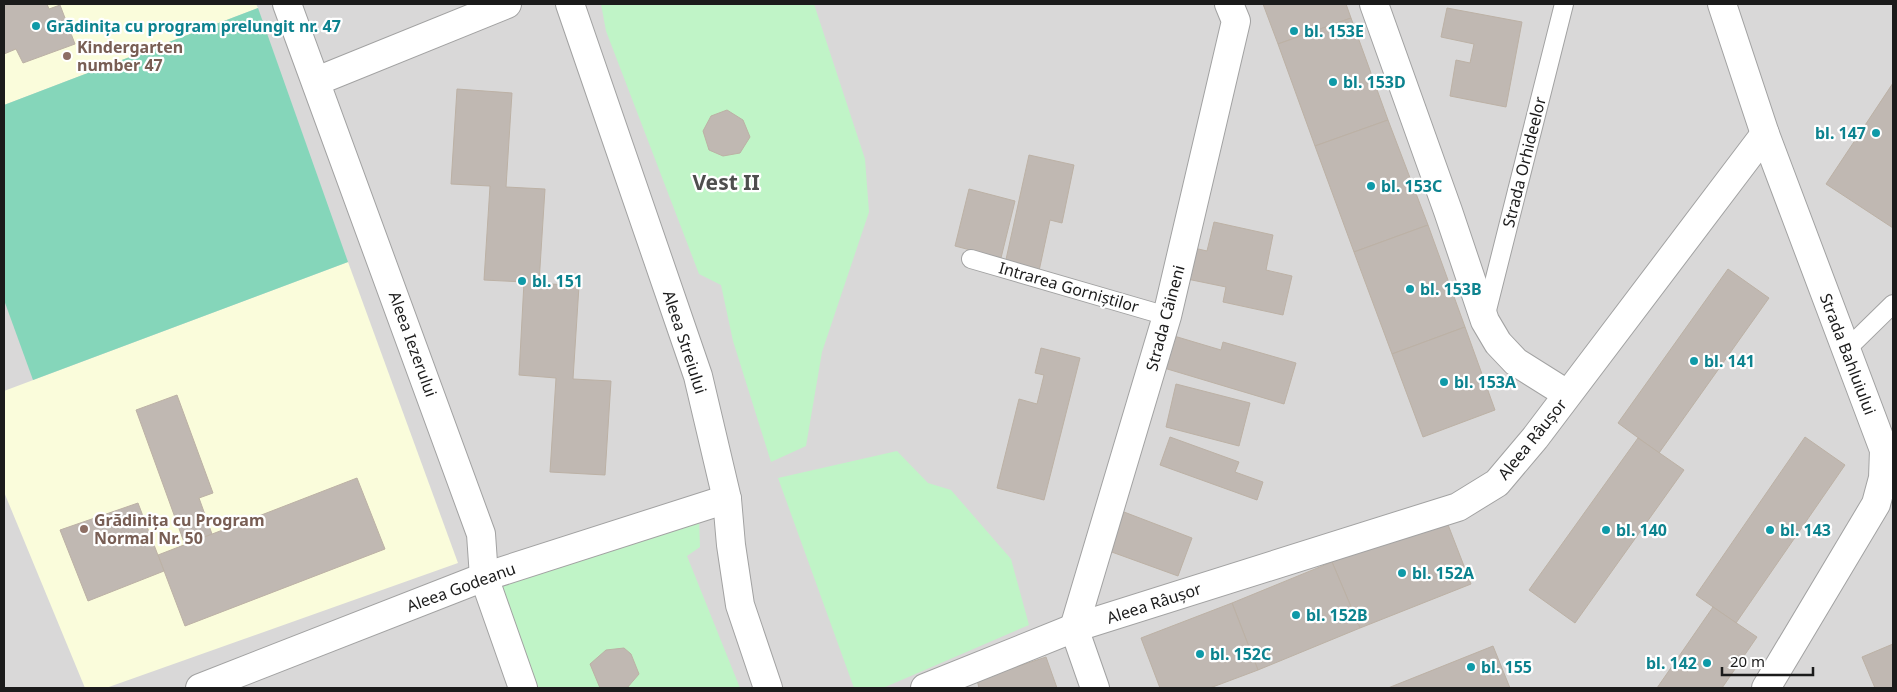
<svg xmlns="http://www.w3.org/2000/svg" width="1897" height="692" font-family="'Noto Sans',sans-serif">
	<rect width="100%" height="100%" fill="#ece9e2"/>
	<rect fill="#d9d8d8" x="4" y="4" width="1889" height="684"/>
	<g fill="#fafcdb">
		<path d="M4,4H256L258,8L4,105Z"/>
		<path d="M348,262L458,563L106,688H85L4,492V391Z"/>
	</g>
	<g fill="#c0f4c7">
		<path d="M601,4H814L865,159L869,212L822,352L806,446L771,462L733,341L721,285L699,274L606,31Z"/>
		<path d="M897,451L928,483L951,490L1011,559L1029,625L883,688H854L778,478Z"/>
		<path d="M699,519L700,547L687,556L740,688H537L499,584Z"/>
	</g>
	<path fill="#85d6ba" d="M258,8L348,262L33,380L4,300V105Z"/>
	<g fill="#c0b8b2" stroke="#bcb1a5">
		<path d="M4,4H47L49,9L60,5L75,44L23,63L16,49L4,54Z"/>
		<path d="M1263,4H1346L1351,18L1278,44Z"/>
		<path d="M1447,8L1522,22L1506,107L1450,96L1456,60L1470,63L1474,44L1441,37Z"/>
		<path d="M1351,18L1388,120L1315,146L1278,44Z"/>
		<path d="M1893,83V228L1826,184Z"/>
		<path d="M457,89L512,93L506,187L545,189L539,283L579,286L573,379L611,381L605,475L550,472L556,378L519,375L524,282L484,280L490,186L451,184Z"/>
		<path d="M727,110L743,120L750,137L740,153L723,156L709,150L703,131L711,116Z"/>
		<path d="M1388,120L1428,225L1354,252L1315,146Z"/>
		<path d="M1029,155L1074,165L1062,223L1050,220L1039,271L1005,264Z"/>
		<path d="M969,189L1015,201L1001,258L955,246Z"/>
		<path d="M1214,222L1273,235L1266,270L1292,276L1283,315L1223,302L1226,287L1187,279L1194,248L1207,251Z"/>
		<path d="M1428,225L1465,327L1392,354L1354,252Z"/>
		<path d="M1728,269L1769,298L1659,453L1618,423Z"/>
		<path d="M1465,327L1495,410L1423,437L1392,354Z"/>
		<path d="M1174,336L1221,350L1223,342L1296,363L1284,404L1164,368Z"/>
		<path d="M1041,348L1080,358L1044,500L997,488L1019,399L1037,404L1044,375L1035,373Z"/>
		<path d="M1176,384L1250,403L1239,446L1166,427Z"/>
		<path d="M177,395L213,493L199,498L212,534L185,545L136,410Z"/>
		<path d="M1170,437L1239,462L1235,472L1263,482L1257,500L1160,465Z"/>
		<path d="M1805,437L1845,465L1736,623L1696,595Z"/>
		<path d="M1638,438L1684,470L1575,623L1529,590Z"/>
		<path d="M357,478L385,549L185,626L158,555Z"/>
		<path d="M138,503L164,571L88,601L60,530Z"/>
		<path d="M1124,512L1192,538L1178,576L1109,551Z"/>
		<path d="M1445,517L1471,584L1360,628L1332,562Z"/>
		<path d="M1332,562L1360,628L1258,670L1232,603Z"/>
		<path d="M1232,603L1258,670L1210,688H1160L1141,638Z"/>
		<path d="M1713,607L1757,637L1722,688H1657Z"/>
		<path d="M1893,644V688H1875L1862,657Z"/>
		<path d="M1493,646L1510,688H1388Z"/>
		<path d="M624,648L631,654L639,674L627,688H600L590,664L606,650Z"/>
		<path d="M1046,657L1057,688H979L977,680Z"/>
	</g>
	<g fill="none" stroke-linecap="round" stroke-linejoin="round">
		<g stroke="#a2a2a2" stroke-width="20">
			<g id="service">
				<path d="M971,259L1167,316"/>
				<path d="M1485,318L1564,4"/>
				<path d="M1846,350L1893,304"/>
			</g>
		</g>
		<g stroke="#a2a2a2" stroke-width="30">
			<g id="minor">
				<path d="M287,4L481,534L484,577L523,688"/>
				<path d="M570,4L698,376L727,499L731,545L740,605L768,688"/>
				<path d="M1374,4L1448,211L1485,321L1498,343L1516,362L1567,394"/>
				<path d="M1722,4L1765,134L1884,450L1883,478L1876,504L1766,688"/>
				<path d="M317,81L507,4"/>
				<path d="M1074,628L1167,316L1236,21L1229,4"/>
				<path d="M1074,628L1095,688"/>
				<path d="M200,688L484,577L727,499"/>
				<path d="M925,688L1074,628L1458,507L1497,483L1535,438L1765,134"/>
			</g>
		</g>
		<use href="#service" stroke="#fff" stroke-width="18"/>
		<use href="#minor" stroke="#fff" stroke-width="28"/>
	</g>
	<g fill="#0f9aa8" stroke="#fff" stroke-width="2">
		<circle cx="36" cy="26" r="5"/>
		<circle cx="1294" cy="31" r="5"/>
		<circle cx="1333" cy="82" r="5"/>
		<circle cx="1876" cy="133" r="5"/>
		<circle cx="1371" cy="186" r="5"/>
		<circle cx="522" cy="281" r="5"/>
		<circle cx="1410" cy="289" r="5"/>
		<circle cx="1694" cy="361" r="5"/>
		<circle cx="1444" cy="382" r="5"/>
		<circle cx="1606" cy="530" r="5"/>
		<circle cx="1770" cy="530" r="5"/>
		<circle cx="1402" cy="573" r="5"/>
		<circle cx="1296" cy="615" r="5"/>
		<circle cx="1200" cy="654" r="5"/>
		<circle cx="1707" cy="663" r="5"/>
		<circle cx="1471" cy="667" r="5"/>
	</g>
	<g fill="#8d6e63" stroke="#fff" stroke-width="2">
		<circle cx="67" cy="56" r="5"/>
		<circle cx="84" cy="529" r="5"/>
	</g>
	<g text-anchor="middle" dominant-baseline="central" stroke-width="4.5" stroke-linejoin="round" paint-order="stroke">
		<g font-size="16" font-weight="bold" fill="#0d838f" stroke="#fff" text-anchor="start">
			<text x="46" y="26">Grădinița cu program prelungit nr. 47</text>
			<text x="1304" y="31">bl. 153E</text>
			<text x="1343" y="82">bl. 153D</text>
			<text x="1866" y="133" text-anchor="end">bl. 147</text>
			<text x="1381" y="186">bl. 153C</text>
			<text x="532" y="281">bl. 151</text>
			<text x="1420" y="289">bl. 153B</text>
			<text x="1704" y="361">bl. 141</text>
			<text x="1454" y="382">bl. 153A</text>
			<text x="1616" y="530">bl. 140</text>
			<text x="1780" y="530">bl. 143</text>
			<text x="1412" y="573">bl. 152A</text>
			<text x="1306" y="615">bl. 152B</text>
			<text x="1210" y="654">bl. 152C</text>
			<text x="1697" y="663" text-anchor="end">bl. 142</text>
			<text x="1481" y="667">bl. 155</text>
		</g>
		<g font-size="16" font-weight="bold" fill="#785e54" stroke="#fff" text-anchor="start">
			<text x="77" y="47">Kindergarten<tspan x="77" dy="18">number 47</tspan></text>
			<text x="94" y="520">Grădinița cu Program<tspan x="94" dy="18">Normal Nr. 50</tspan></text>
		</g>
		<g font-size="16" fill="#1b1b1b" stroke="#fff">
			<text transform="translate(1524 162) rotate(-76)">Strada Orhideelor</text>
			<text transform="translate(1069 287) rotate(16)">Intrarea Gorniștilor</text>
			<text transform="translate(1165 318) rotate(-75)">Strada Câineni</text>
			<text transform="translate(685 342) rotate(72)">Aleea Streiului</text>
			<text transform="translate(413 344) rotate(70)">Aleea Iezerului</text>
			<text transform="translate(1848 354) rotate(69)">Strada Bahluiului</text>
			<text transform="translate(1532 439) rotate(-51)">Aleea Râușor</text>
			<text transform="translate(461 587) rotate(-20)">Aleea Godeanu</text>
			<text transform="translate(1154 603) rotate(-18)">Aleea Râușor</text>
		</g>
		<g font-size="21" font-weight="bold" fill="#4e4e4e" stroke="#fff">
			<text x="726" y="182">Vest II</text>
		</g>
	</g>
	<rect width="1897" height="692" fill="none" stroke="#1b1b1b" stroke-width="10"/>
	<path d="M1722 667v8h91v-8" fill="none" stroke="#1b1b1b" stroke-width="2.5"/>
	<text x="1730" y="667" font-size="15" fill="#1b1b1b" stroke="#ffffff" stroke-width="4" paint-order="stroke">20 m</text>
</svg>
